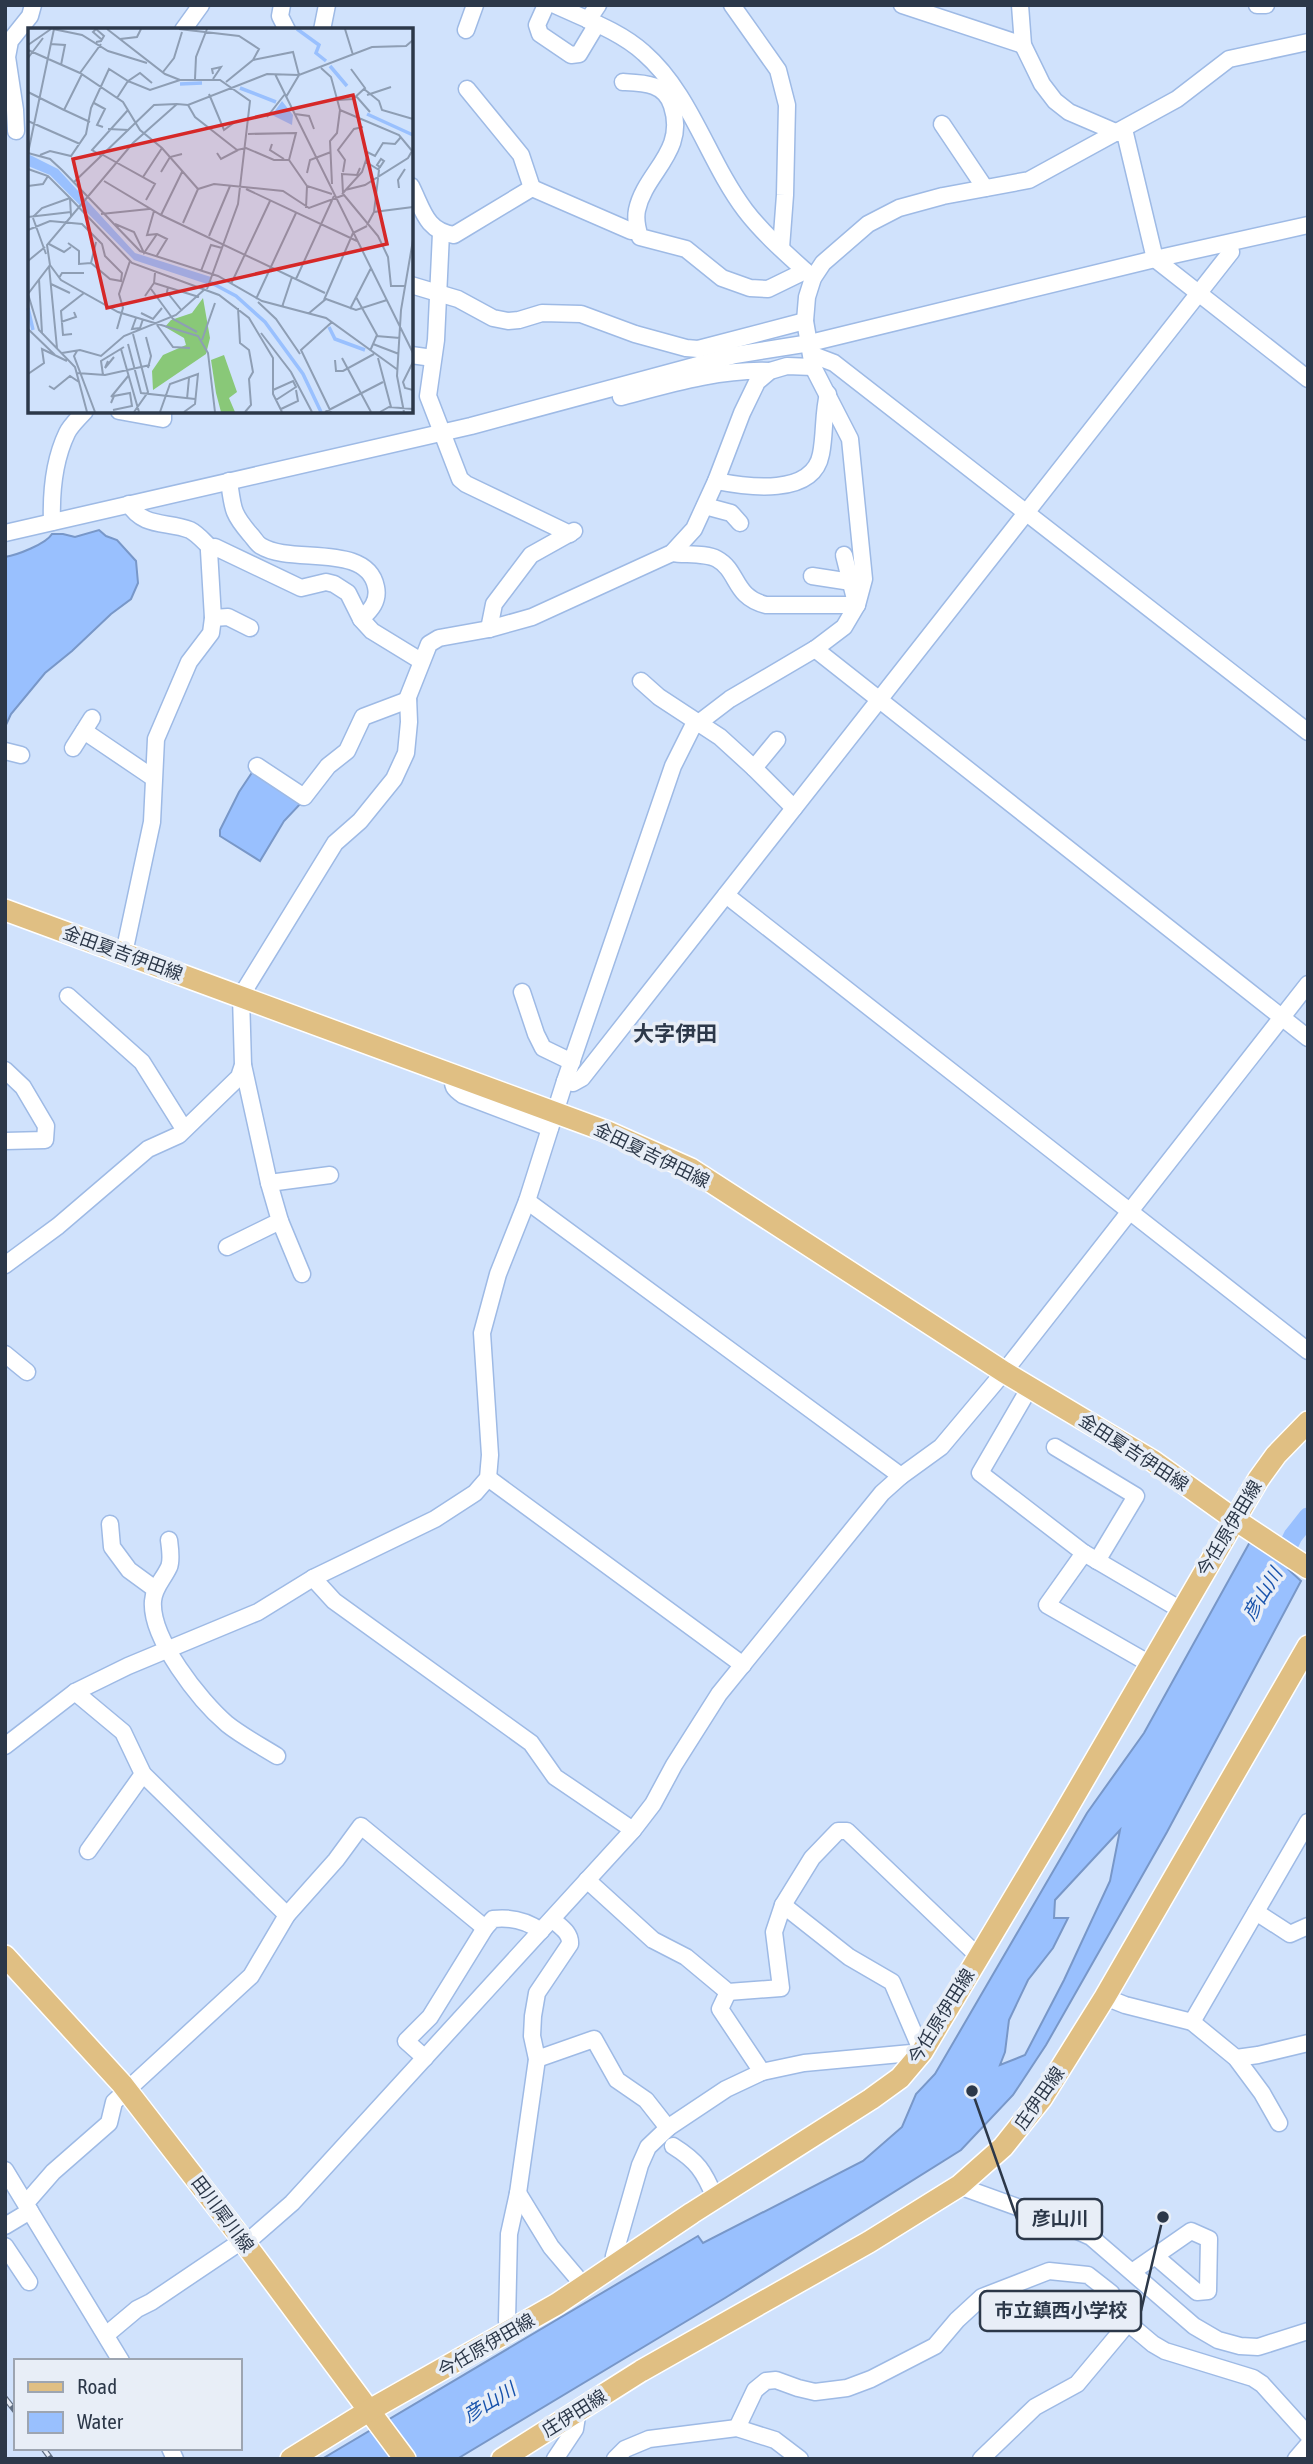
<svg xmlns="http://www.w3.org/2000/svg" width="1313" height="2464" font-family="'Asap Condensed','Noto Sans JP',sans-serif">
	<rect width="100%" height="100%" fill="#d0e2fc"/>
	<g fill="#99c0fe" stroke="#7897c8" stroke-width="2" fill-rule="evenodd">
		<path d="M99,530L106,536L117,540L136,561L138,583L131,599L111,614L72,651L45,673L11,714L5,727V557C17,555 46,544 52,534H63L75,537Z"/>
		<path d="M253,771L303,801L284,821L260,861L220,836V830L239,792Z"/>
		<path d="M1251,1540L1276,1558L1301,1581L1167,1832L1046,2045L1013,2095L961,2150L725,2298L457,2459H322L698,2236L703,2243L863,2161L902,2127L916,2094L935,2074L1087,1813L1144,1733ZM1120,1830L1110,1881L1064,1980L1025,2055L1000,2065L1005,2052L1009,2020L1028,1980L1053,1948L1068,1918H1054L1055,1900Z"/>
	</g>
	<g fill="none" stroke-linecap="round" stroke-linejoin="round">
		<path stroke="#99c0fe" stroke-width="19" d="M1278,1567L1293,1536L1308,1517"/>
		<g stroke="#9ebae5" stroke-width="19">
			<g id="minor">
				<path d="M282,5L280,16L287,30"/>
				<path d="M546,5L537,25L540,34L571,55L579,54L597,24"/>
				<path d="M555,5C585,19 620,31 644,53C691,94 708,161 745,210C764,235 790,257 813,278"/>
				<path d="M732,5L778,70L787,105L785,195L781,248"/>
				<path d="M902,5L1023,45"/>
				<path d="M1020,5L1023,45L1042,84L1055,101L1069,112L1118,133"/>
				<path d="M1257,5H1266"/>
				<path d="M588,20L598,5"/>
				<path d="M183,30L201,5"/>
				<path d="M322,30L327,5"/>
				<path d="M466,30L475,5"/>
				<path d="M623,82C644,83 665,83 672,106C687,152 645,172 637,210C635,220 637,228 640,237L686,249L722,278L750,288L768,289L805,271"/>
				<path d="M467,89L521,155L532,188"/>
				<path d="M942,124L985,188"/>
				<path d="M1124,129L1155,259L1308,379"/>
				<path d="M16,131L15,110L7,57L10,41L30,16L33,5"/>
				<path d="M411,186C423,210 426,231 454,235L532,188L631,231"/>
				<path d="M441,233L436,340L428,396L460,479L466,484L570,534"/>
				<path d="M411,285L458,299L493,318L508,321L519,320L542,313L581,314L635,334L686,348L698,349L805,321"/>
				<path d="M411,355L433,358"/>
				<path d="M813,355L834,363L1308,732"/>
				<path d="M621,397C670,384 719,369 770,371"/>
				<path d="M119,411L163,419V411"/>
				<path d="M229,481C233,509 232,513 250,534C254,538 257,544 261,546C291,565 367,542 376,587C379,601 371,610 361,619"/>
				<path d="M716,481C747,487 813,497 821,454C825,434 823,414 828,394"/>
				<path d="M129,504C143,528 167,521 190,530C198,534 205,543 212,549"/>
				<path d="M705,506L731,513L740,523"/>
				<path d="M52,522C51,492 54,460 67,433C71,425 79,418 85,411"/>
				<path d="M5,533L471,426L735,355L810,343L1155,259L1308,225"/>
				<path d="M672,553C685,555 706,553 717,559C739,571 733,597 766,605H857"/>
				<path d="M844,555L856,603"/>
				<path d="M812,576L851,582"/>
				<path d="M213,618L228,617L250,628"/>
				<path d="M489,629L494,604L531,555L574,531"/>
				<path d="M815,649L1308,1038"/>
				<path d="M641,681L659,697L720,737L754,768"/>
				<path d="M84,731L152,777"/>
				<path d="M777,740L754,768L794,808"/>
				<path d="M73,748L92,718"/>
				<path d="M5,751L21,755"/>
				<path d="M257,766L304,797L328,766L347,751L363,717L408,700"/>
				<path d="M726,895L1308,1351"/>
				<path d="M124,953L152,822L156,739L189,662L211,633L213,618L209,551L215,547L301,588L326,582L334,584L348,593L361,619L372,631L421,661"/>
				<path d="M522,992L536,1034L543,1048L572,1062"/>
				<path d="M68,996L142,1062L184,1129"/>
				<path d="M5,1070L23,1087L46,1126L45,1140L5,1141"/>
				<path d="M454,1075C451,1086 454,1089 463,1095L550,1128"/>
				<path d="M565,1081L573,1083L582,1078L1231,252L1229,244"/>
				<path d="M269,1183L330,1175"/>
				<path d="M527,1201L901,1476"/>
				<path d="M280,1221L302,1274"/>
				<path d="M227,1247L280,1221L269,1183L243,1065"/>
				<path d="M5,1265L58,1226L148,1149L179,1135L239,1077L243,1065L241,996L335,843L360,821L394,779L406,753L409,722L408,697L429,644L439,638L489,629L532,617L672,553L694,529L716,481L742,413L757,382L770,371L787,366L813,367"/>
				<path d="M5,1354L27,1372"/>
				<path d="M1030,1387L980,1473L1084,1553L1181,1610"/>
				<path d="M1055,1447L1136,1496L1097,1561"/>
				<path d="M488,1478L743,1665"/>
				<path d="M110,1524L112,1547L129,1570L155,1589"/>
				<path d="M169,1540C170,1548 172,1560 169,1567C163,1580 154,1587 153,1601C150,1638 200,1701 227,1724C242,1736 261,1746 277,1756"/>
				<path d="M1084,1553L1047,1605L1150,1664"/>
				<path d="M313,1578L334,1601L531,1743L555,1777L633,1830"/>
				<path d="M75,1692L123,1732L143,1774L287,1915"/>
				<path d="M5,1746L75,1692L128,1666L258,1612L313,1578L435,1519L475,1493L488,1478L490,1455L482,1333L498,1274L527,1201L565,1081L673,766L692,728L730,699L815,649L844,627L857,605L864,579L850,439L813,367L805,321L807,297L813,278L823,263L868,224L899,208L943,196L1029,180L1177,99L1229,59L1308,42"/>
				<path d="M88,1851L143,1774"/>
				<path d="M587,1880L653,1940L686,1957L728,1992L781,1988L774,1932L783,1905L812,1858L838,1831H847L978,1956"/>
				<path d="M1256,1912L1290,1934L1308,1926"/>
				<path d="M728,1992L720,2009L762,2072"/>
				<path d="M1105,1997L1125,2005L1192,2022L1236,2058L1262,2093L1279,2123"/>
				<path d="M1192,2022L1308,1822"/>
				<path d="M425,2058L406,2041L430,2017L485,1928L493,1919C510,1917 527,1921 541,1931"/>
				<path d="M1236,2058L1258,2055L1308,2043"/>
				<path d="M537,2059L594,2039L617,2080L646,2100L668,2128"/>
				<path d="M673,2146C697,2161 704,2171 715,2198"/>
				<path d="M5,2170L121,2361"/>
				<path d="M959,2186L1053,2220L1091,2237L1194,2326L1218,2340L1240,2346L1258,2347L1308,2331"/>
				<path d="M518,2193L551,2247L584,2286"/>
				<path d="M26,2203L53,2172L109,2123L114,2102L251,1976L287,1915L336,1860L361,1826L485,1928"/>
				<path d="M5,2226L30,2211"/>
				<path d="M245,2244L292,2203L633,1830L653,1804L674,1765L719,1694L882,1493L901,1476L941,1447L1004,1372L1308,984"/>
				<path d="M5,2246L29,2282"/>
				<path d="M613,2266L614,2256L640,2165L648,2147L669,2127L726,2089L762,2072L804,2063L922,2052L892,1982L849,1957L783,1905"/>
				<path d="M1132,2272L1191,2231L1209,2239L1208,2291L1197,2292L1155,2256"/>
				<path d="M1128,2323L1153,2344L1165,2351L1253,2378L1262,2384L1308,2435"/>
				<path d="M510,2332L507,2321L509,2234L518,2193L537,2059L532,2036L533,2016L537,1993L570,1944C571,1932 559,1926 552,1919"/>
				<path d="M106,2335L137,2309L151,2302L243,2240"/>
				<path d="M737,2428L755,2390L766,2381L776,2380L798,2388L815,2392L847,2388L871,2379L935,2346L957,2320L982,2297L1049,2271L1088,2275L1111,2293L1128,2323L1077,2384L1035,2407L981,2459"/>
				<path d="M170,2448L175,2459"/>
				<path d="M555,2459L575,2429L578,2410"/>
				<path d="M615,2459L625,2449L649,2439L737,2428L775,2440L800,2459"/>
				<path d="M1296,2459L1308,2445"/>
			</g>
		</g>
		<g stroke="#fff" stroke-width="24">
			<g id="major">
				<path d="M5,910L608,1132L691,1169L1004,1372L1153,1461L1234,1519L1308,1568"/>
				<path d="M5,1956L122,2084L235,2230L405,2459"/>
				<path d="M291,2459L370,2410L557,2304L692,2213L871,2099L900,2078L922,2052L1061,1819L1258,1480L1276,1455L1308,1422"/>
				<path d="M502,2459L641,2371L869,2242L959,2186L1003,2147L1042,2098L1105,1997L1308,1646"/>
			</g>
		</g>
		<use href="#minor" stroke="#fff" stroke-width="16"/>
		<use href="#major" stroke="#e0bf83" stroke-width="21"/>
		<g stroke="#627084" stroke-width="6">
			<g id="rail">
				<path d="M5,2398L16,2412"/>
				<path d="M43,2448L51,2459"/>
			</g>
		</g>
		<use href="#rail" stroke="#e8eef7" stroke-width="3.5" stroke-dasharray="10" stroke-linecap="butt"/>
	</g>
	<g text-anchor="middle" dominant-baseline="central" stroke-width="7" stroke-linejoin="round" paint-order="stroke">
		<g font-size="18" fill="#2c3849" stroke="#e8eef7">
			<text transform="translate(123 953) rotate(20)">金田夏吉伊田線</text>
			<text transform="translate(652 1155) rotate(26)">金田夏吉伊田線</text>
			<text transform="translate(1134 1452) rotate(33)">金田夏吉伊田線</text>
			<text transform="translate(1229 1528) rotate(-59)">今任原伊田線</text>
			<text transform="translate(941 2016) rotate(-58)">今任原伊田線</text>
			<text transform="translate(1039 2098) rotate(-55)">庄伊田線</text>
			<text transform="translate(223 2214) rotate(53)">田川犀川線</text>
			<text transform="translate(486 2345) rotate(-30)">今任原伊田線</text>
			<text transform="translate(574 2413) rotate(-32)">庄伊田線</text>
		</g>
		<g font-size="19" font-style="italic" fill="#1853ac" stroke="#e8eef7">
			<text transform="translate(1262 1594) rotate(-59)">彦山川</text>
			<text transform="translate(489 2402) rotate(-31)">彦山川</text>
		</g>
		<g font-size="21" font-weight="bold" fill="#2c3849" stroke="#e8eef7">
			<text x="675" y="1033">大字伊田</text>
		</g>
	</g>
	<g transform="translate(28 28)">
		<rect width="385" height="385" fill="#d0e2fc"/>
		<path d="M175,270L182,310L178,326L125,362L124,343L135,327L158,317L156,310L137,299L143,292L164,285ZM196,327L209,364L201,370L207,384H193L188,365L183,332Z" fill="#89c878"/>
		<path d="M254,73L265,87L264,97L244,87ZM0,126L30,141L107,225L183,249L179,256L106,232L22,147L0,138Z" fill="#99c0fe"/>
		<path fill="none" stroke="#99c0fe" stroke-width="3.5" d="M269,1L291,17L288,25L298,33M302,38L319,58M152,56L174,55M212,60L248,74M339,86L385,107M180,253L208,268L237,294L275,346L293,384M0,280L5,302M301,299L307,311L337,322"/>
		<path fill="none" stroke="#8e9eb4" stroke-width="2" d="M25,1L54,7L80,23L119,35M79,1L137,46L152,52H192L222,73L210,176L179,261M151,1L211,8L231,21L225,32M317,1L325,27M92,11L109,9L113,1M68,14L73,13L76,8L68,1L65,4L73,11M22,16L37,17L33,37M0,17L23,1M0,22L52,45L95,74L112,102L134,120L170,161L186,156L255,163L281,180L316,167L350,208L360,229L363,258H377M0,30L15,10M293,40L303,49L312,82L309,105L302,113L304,156M135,44L146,30L154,4M52,45L73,16M54,46L36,82L62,94M185,46L184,41L193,39L185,51M247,46L385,325M167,51L168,29L179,1M198,54L225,32L265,24L271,47L258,69M336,61L351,73L354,82L385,91M0,64L36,82M181,66L196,102L207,94M339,67L363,59M328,68L342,84M89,70L100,53L122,62L152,52M310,72L325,71L337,60L323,41M66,75L77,81L69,97L75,99M160,77L167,89L209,122L218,120L246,132H261M312,82L371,107L385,124M267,86L281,88L286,101M239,89L257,66M0,93L52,116M80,101L101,102M220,106L268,105L261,132M244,116L242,122L256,131M339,124L347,128L355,115L367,116L373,109M0,125L26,1M0,125L22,131L34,142L112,223L190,248L234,273L298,290L370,342M189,125L193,131L210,122M12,127L22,123L43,128L58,106L63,80L81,41L100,53L112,45L124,55M75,127L127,156L118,172M74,128L64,122L100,82M261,132L279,158L304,166M338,134L351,142L346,184M0,141L20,148L42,170L43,188M350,141L352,139L356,133L353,131L349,137L352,139H353M133,144L142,129L154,126M315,144L317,132L310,122L326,101L335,99M279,145L282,132L303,124M115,149L134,120M76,153L133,187L297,265M45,155L126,77L149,76M0,158L15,156L20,148M371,160L370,152L377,141M218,161L329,213M317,162L337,157L380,130L384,123M315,165L314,146L329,147L332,140M314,166L334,144L339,129L330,90M42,170L104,235L191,267L221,290L245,330V366L254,384M278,180L279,158M126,183L119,207L129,206L139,211L128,229M73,186L121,181M133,187L154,144M0,189L43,184M5,189L14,180L42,170M5,190L18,226M155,195L170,161M87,196L106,204L116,225L129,206M339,197L346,184L385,179M0,202L22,193L54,196L74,216L77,228L94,245L93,253L82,251L63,235M181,208L202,158M40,215L51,223V236L63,235M21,216L36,224L43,219M0,233L17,219M63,235L68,214M22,237L33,252L90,284L170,308L180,325L187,384M21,238L29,320M173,243L183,217L194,220M31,250L34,245H56M11,251L14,305M268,251L306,168M126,255L171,269M23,256L42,265M203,256L242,173M140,259L139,264L154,283M123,261L145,291L169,304M117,268L126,255L127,245M328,269L349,307L342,323M228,271L268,185M296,272L325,205L339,198M230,274L248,291L272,326M254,279L264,249M210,280L212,315L221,322L225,344L221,351L223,377L217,384M322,281L343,240M113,285L125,291L134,280M280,286L298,271L328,282L359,272M108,290L104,301L112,300L115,291M33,294L48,289L46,284M129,297L145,319L162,320M0,301L27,327M89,301L95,280L91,266L102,233M233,305L263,344L284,384M44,306L35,307L33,283L56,265M105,306L120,364L106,384M348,308L372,310M118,309L123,328L120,340M174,312L187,275M100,316L113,365L167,371M345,316L371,326M93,321L111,384M49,323L46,328L67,384M34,325L52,322L73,328L96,308L148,287L177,261M314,330L343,384M350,330L363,379M307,332L308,343H315L346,326M80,333L77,340L86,329M385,334L375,354L377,360L385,362M49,345L77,347L122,337M0,346L16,335L14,321L39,333M75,347L73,333L96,319M21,358L26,361L42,348L51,354M245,362L265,353L268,359L248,372M83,369L101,347M159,371L161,350M83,375L86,368L102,365L104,378L85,382M253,381L270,373L268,362M59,384L47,339L11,302L0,266L22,237L19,217L105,115L149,76L160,77L239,46L271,47L344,19L378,18L385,12M132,384L142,356L170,346L167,376L156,384M297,384L355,354M303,384L273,322L304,294M352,384L361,379L385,381M376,384L369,348L373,282L385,212"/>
		<path fill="#d62828" fill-opacity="0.15" stroke="#d62828" stroke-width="3.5" d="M325,67L359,216L79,280L45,131Z"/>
		<rect width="385" height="385" fill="none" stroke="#2c3849" stroke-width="3.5"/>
	</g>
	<path fill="none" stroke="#2c3849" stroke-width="2.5" d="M972 2091L1017 2219M1163 2217L1141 2311"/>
	<g fill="#2c3849" stroke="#e8eef7" stroke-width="2.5">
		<circle cx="972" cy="2091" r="7"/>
		<circle cx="1163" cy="2217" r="7"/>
	</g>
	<g fill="#e8eef7" stroke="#2c3849" stroke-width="2.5">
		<rect x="1017" y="2199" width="85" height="40" rx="7"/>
		<rect x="980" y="2291" width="161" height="40" rx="7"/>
	</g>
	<g font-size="19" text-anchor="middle" font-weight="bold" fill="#2c3849">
		<text x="1060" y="2225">彦山川</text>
		<text x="1061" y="2317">市立鎮西小学校</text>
	</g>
	<rect width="1313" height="2464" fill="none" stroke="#2c3849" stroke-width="14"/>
	<rect x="14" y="2359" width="228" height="91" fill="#e8eef7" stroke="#9da5b1" stroke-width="2"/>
	<rect x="28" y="2382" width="35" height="10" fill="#e0bf83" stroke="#9da5b1" stroke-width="2"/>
	<text x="77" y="2394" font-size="21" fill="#2c3849">Road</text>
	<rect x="28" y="2412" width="35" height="21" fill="#99c0fe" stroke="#9da5b1" stroke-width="2"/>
	<text x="77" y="2429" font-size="21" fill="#2c3849">Water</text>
</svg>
